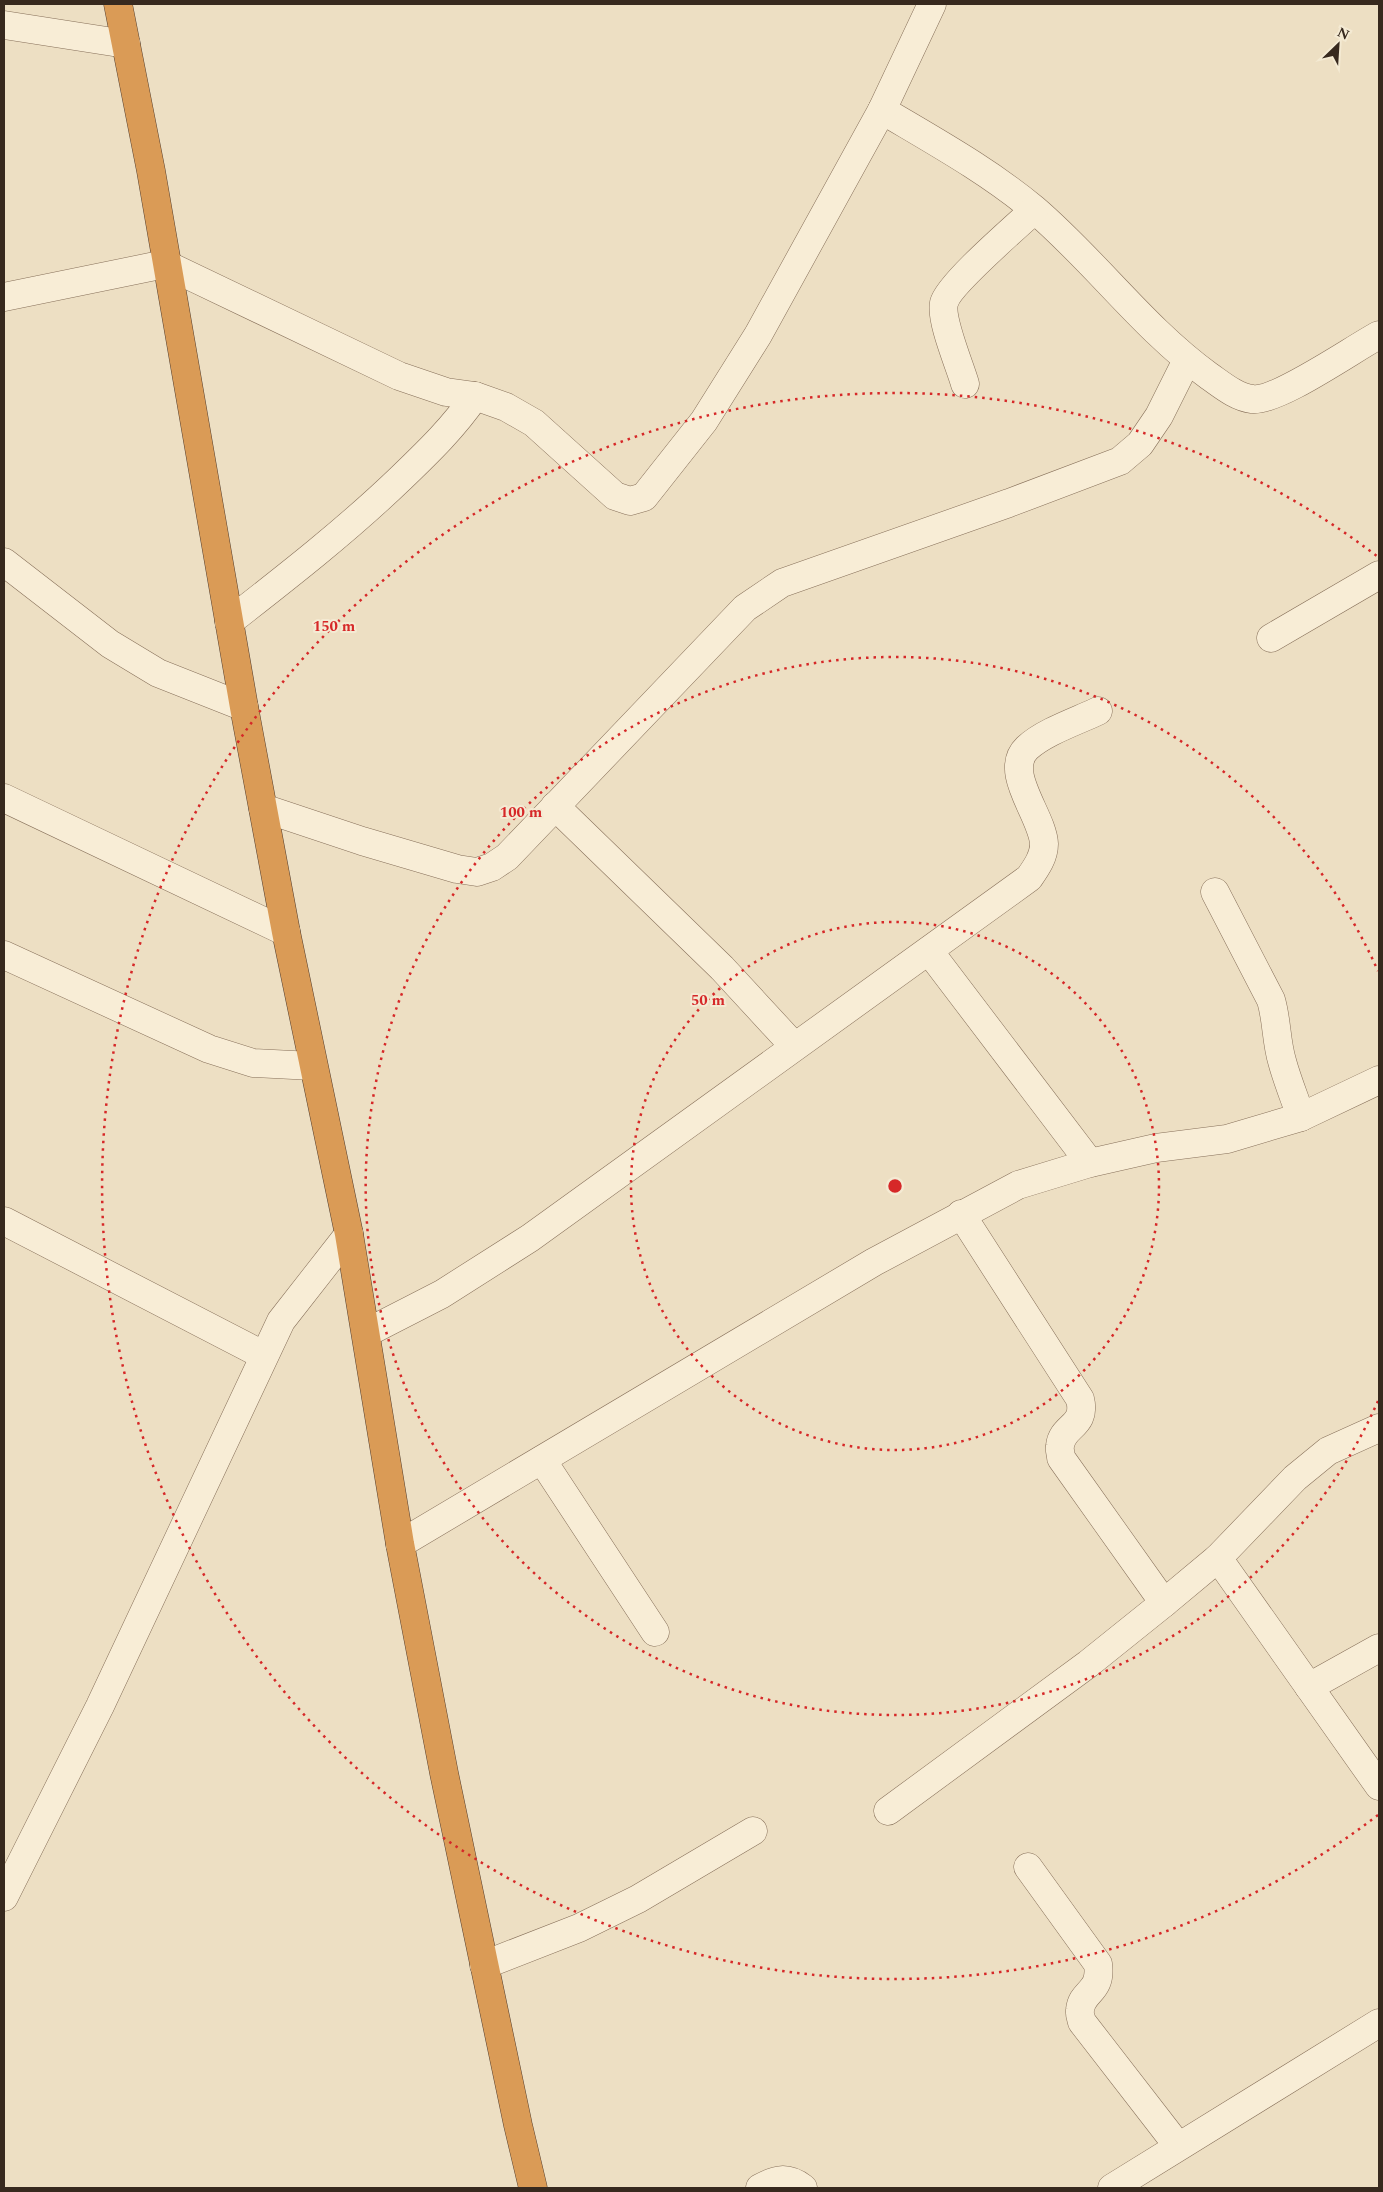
<svg xmlns="http://www.w3.org/2000/svg" width="1383" height="2192" font-family="Spectral,serif">
	<rect width="100%" height="100%" fill="#eddfc3"/>
	<g fill="none" stroke-linecap="round" stroke-linejoin="round">
		<g stroke="#87705a" stroke-width="29">
			<g id="minor">
				<path d="M4,25L126,44"/>
				<path d="M882,110C934,141 987,170 1034,209C1096,262 1143,328 1209,376C1222,385 1236,397 1252,399C1276,403 1354,348 1379,335"/>
				<path d="M4,297L165,264L399,376L446,392L475,396L506,407L534,423L615,496L630,501L644,497L704,421L758,335L882,110L932,4"/>
				<path d="M965,384C960,366 940,320 944,303C948,285 1017,226 1034,210"/>
				<path d="M4,562L110,644L158,673L244,707"/>
				<path d="M229,622C288,576 347,530 401,478C428,452 454,427 475,396"/>
				<path d="M1271,638L1379,575"/>
				<path d="M4,798L286,932"/>
				<path d="M555,806L722,968L794,1046"/>
				<path d="M263,808L362,841L457,869L477,872L492,867L507,857L745,608L782,583L1009,503L1120,461L1140,444L1159,416L1187,360"/>
				<path d="M1215,892L1271,1000C1277,1020 1276,1041 1282,1061C1287,1080 1295,1099 1301,1117"/>
				<path d="M929,951L1090,1163"/>
				<path d="M4,955L209,1049L253,1063L313,1066"/>
				<path d="M961,1214L1080,1399C1087,1427 1062,1425 1060,1446C1059,1449 1061,1454 1061,1458L1164,1603"/>
				<path d="M4,1221L263,1355"/>
				<path d="M366,1333L442,1294L530,1238L1029,878C1036,868 1044,857 1044,844C1043,816 1002,772 1027,748C1044,732 1077,721 1098,711"/>
				<path d="M542,1460L655,1632"/>
				<path d="M400,1544L874,1262L1018,1185L1090,1163L1156,1148L1227,1139L1301,1117L1379,1080"/>
				<path d="M1218,1558L1379,1786"/>
				<path d="M1309,1687L1379,1648"/>
				<path d="M888,1811L1088,1664L1164,1603L1218,1558L1295,1478L1328,1451L1379,1428"/>
				<path d="M1028,1867L1098,1964C1102,1993 1082,1990 1080,2010C1079,2013 1081,2018 1082,2022L1178,2146"/>
				<path d="M4,1897L100,1706L281,1321L349,1234"/>
				<path d="M484,1965L579,1928L638,1899L753,1831"/>
				<path d="M760,2188C776,2179 787,2176 803,2188"/>
				<path d="M1112,2188L1379,2023"/>
			</g>
		</g>
		<g stroke="#553f2f" stroke-width="29">
			<path id="highway" d="M118,4L151,171L244,707L286,932L349,1234L400,1544L444,1773L518,2125L533,2188"/>
		</g>
		<use href="#minor" stroke="#f8edd6" stroke-width="28"/>
		<use href="#highway" stroke="#da9b56" stroke-width="28"/>
	</g>
	<g fill="none" stroke="#d62828" stroke-width="2.5" stroke-dasharray="2.5 5">
		<circle cx="895" cy="1186" r="264"/>
		<path d="M1378 1401A529 529 0 1 1 1378 971"/>
		<path d="M1378 1815A793 793 0 1 1 1378 557"/>
	</g>
	<circle cx="895" cy="1186" r="8" fill="#d62828" stroke="#f4ead3" stroke-width="2.5"/>
	<g font-size="15" text-anchor="middle" font-weight="bold" fill="#d62828" stroke="#f4ead3" stroke-width="4" stroke-linejoin="round" paint-order="stroke">
		<text x="334" y="631">150 m</text>
		<text x="521" y="817">100 m</text>
		<text x="708" y="1005">50 m</text>
	</g>
	<rect width="1383" height="2192" fill="none" stroke="#37291e" stroke-width="10"/>
	<g transform="translate(1338 45) rotate(25)" stroke="#f4ead3" stroke-width="4" paint-order="stroke">
	<path d="M0-4L9 19L0 12L-9 19Z" fill="#37291e"/>
	<text y="-8" font-size="14" font-weight="bold" text-anchor="middle" fill="#37291e">N</text>
	</g>
</svg>
